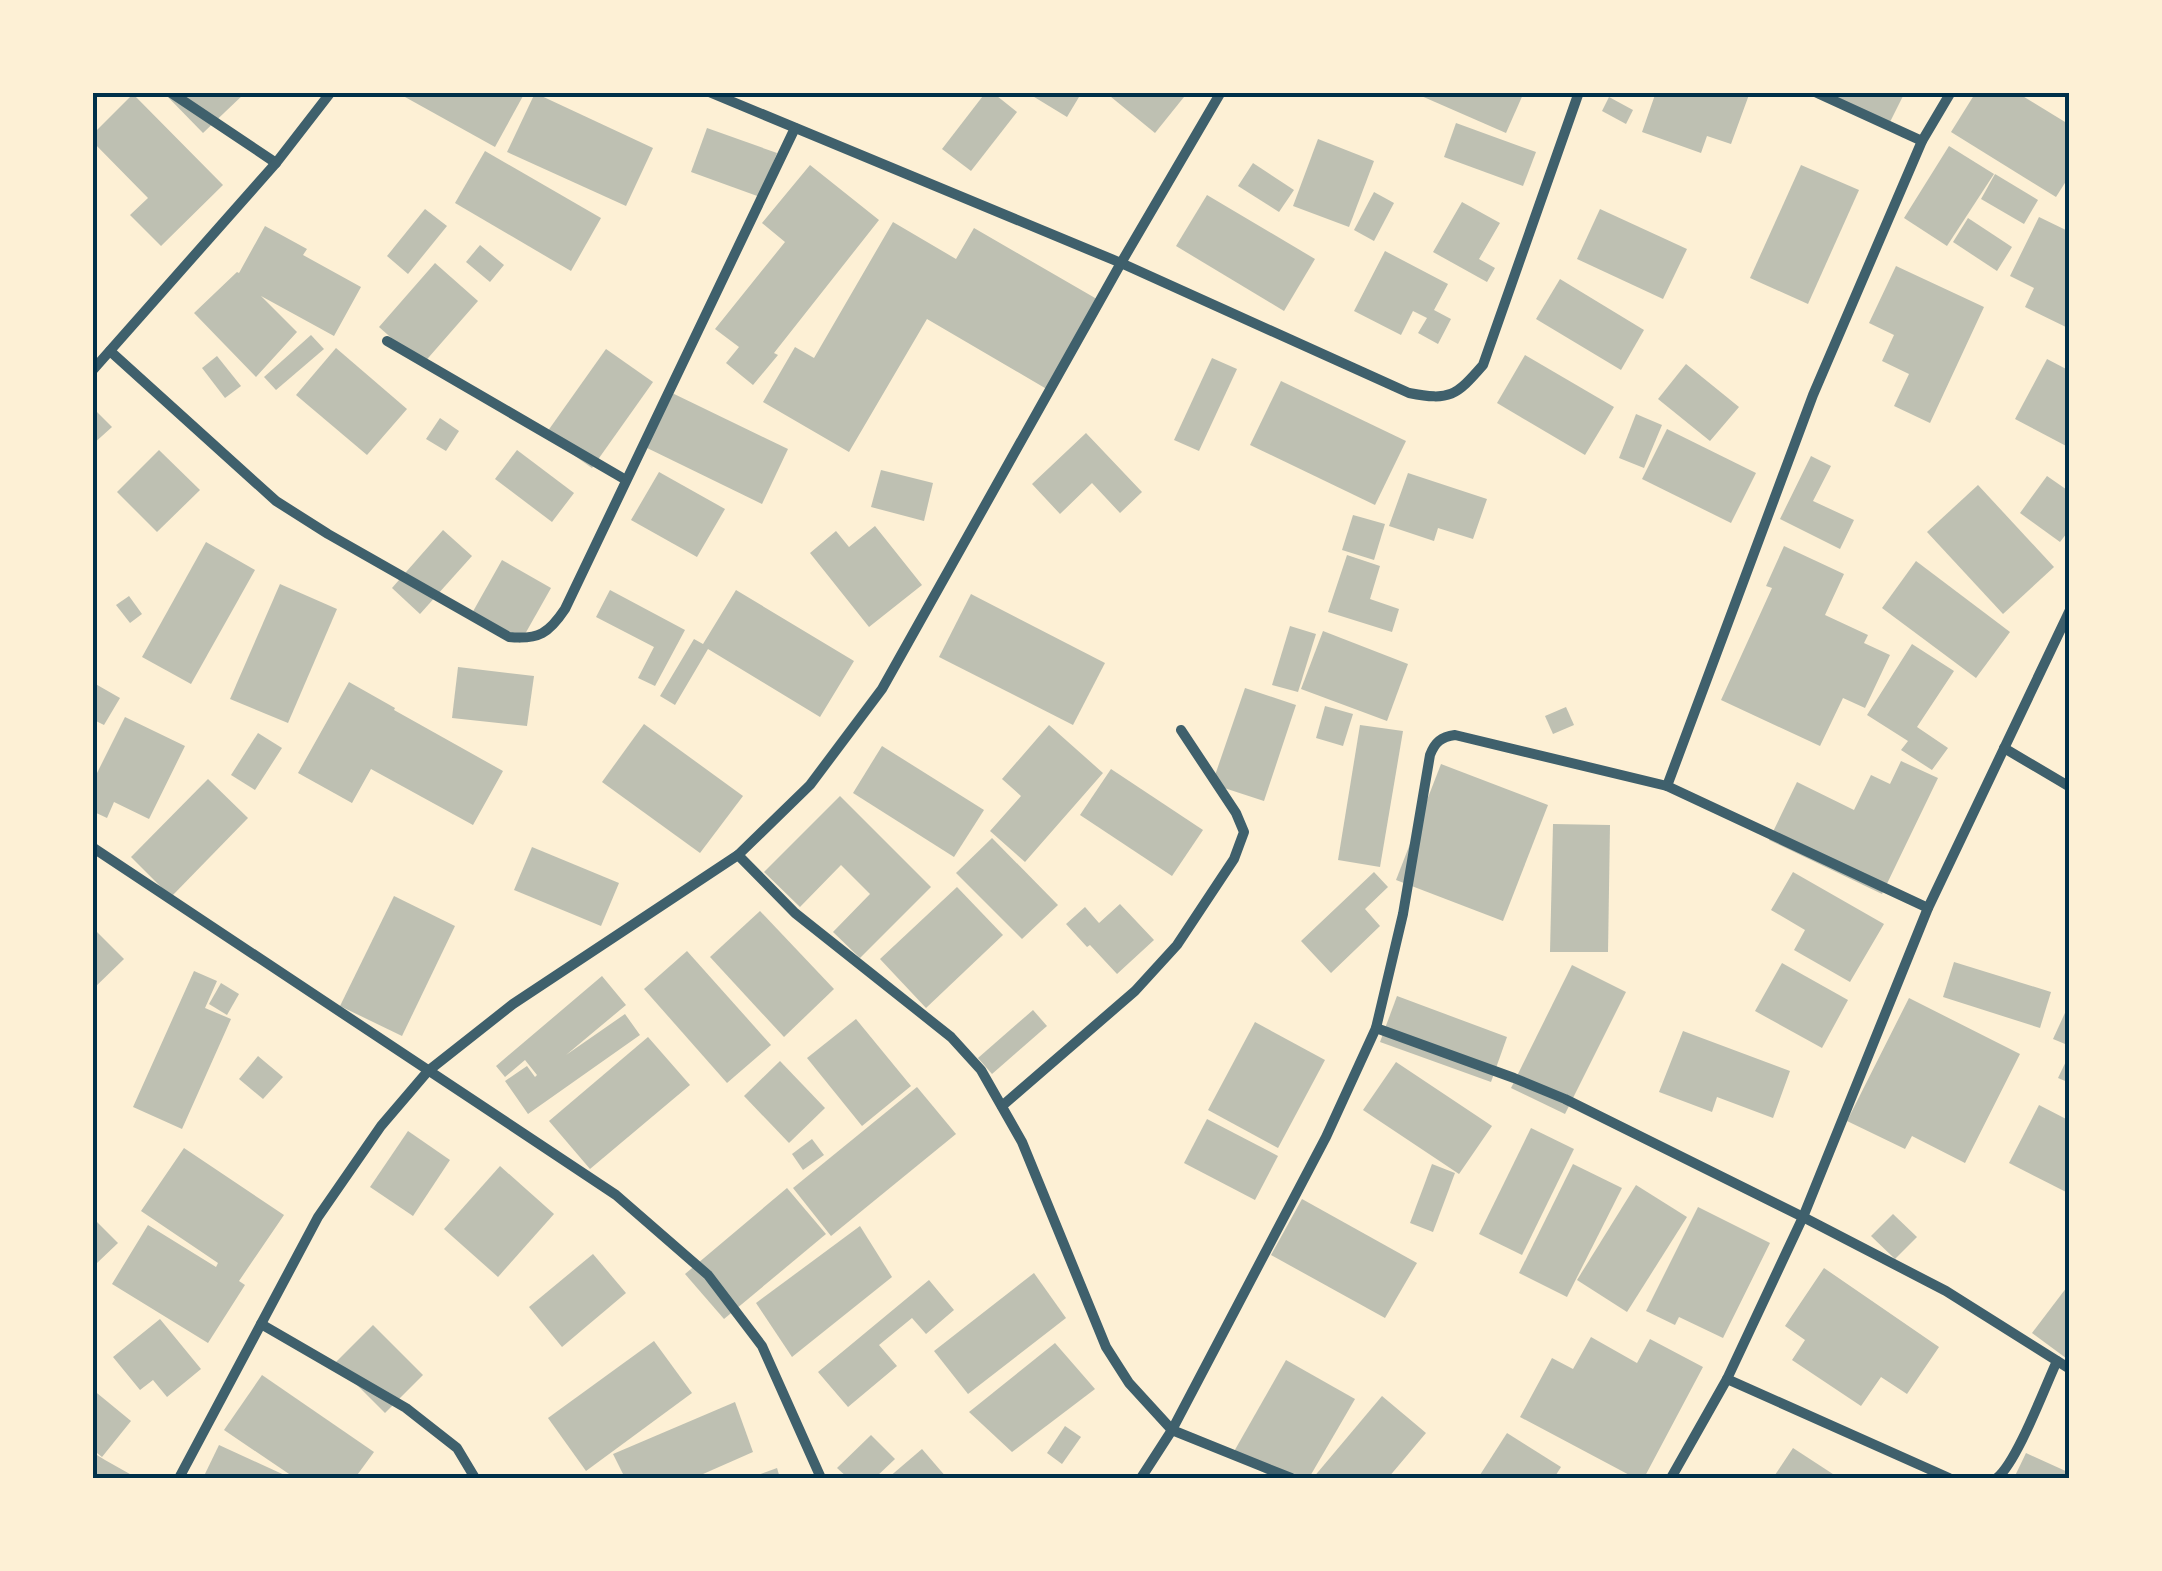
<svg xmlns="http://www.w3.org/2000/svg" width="2162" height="1571" font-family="'Zilla Slab',serif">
	<rect width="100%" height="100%" fill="#fdf0d5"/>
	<g fill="#bec0b2">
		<path d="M163,92H246L203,133Z"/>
		<path d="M396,92H517L523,96L495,147Z"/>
		<path d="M986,92H992L1017,112L971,171L942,149Z"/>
		<path d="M1026,92H1082L1067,117Z"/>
		<path d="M1105,92H1188L1155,133Z"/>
		<path d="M1420,92H1524L1506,133L1419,95Z"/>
		<path d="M1656,92H1750L1731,144L1707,136L1701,153L1642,132Z"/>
		<path d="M1833,92H1905L1889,124L1831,96Z"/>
		<path d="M1976,92H2016L2070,125V175L2056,197L1951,132Z"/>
		<path d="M535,93L653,148L626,206L507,152Z"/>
		<path d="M133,94L223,185L161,246L130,215L148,198L92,141V135Z"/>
		<path d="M1609,97L1633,110L1626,124L1602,111Z"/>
		<path d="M1456,123L1536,152L1523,186L1444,157Z"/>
		<path d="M707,128L777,153L760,197L691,172Z"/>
		<path d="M1318,139L1374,161L1349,227L1293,206Z"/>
		<path d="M1949,146L1994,174L1947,246L1904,218Z"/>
		<path d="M485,151L601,218L571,271L455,203Z"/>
		<path d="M1253,163L1294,190L1279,212L1238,186Z"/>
		<path d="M810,165L879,220L774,353L778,355L753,385L726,363L739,347L715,329L785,242L762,223Z"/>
		<path d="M1801,165L1859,190L1808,304L1750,278Z"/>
		<path d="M1995,174L2038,200L2024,224L1981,199Z"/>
		<path d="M1374,192L1394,203L1374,241L1354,230Z"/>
		<path d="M1207,195L1315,259L1284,311L1176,246Z"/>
		<path d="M1462,202L1500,223L1479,259L1495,268L1487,282L1433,252Z"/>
		<path d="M425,209L447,226L408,274L387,256Z"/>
		<path d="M1600,209L1687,249L1663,299L1577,259Z"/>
		<path d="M2039,217L2070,232V329L2025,307L2034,288L2010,276Z"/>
		<path d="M1968,218L2012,247L1997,271L1953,242Z"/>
		<path d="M893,222L956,259L974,228L1102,302L1050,391L927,319L849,452L763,402L795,347L814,358Z"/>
		<path d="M265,226L307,249L303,255L361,287L334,336L261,296L297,332L256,377L194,313L237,272L239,273Z"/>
		<path d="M480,245L504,265L490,282L466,262Z"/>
		<path d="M1385,251L1448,284L1434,310L1451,319L1438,344L1418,333L1427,318L1413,311L1401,335L1354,311Z"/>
		<path d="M435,263L478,301L422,365L379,327Z"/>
		<path d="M1896,266L1984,307L1930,423L1894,406L1909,374L1882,361L1894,335L1869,323Z"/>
		<path d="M1560,279L1644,330L1621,370L1536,319Z"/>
		<path d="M311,335L324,349L276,390L264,377Z"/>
		<path d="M336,348L407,409L367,455L296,395Z"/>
		<path d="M606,349L653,382L592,468L545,435Z"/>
		<path d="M1525,355L1614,407L1585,455L1497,403Z"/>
		<path d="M217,356L241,386L225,398L202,368Z"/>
		<path d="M1212,358L1237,369L1199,451L1174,440Z"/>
		<path d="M2047,359L2070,371V448L2015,419Z"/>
		<path d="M1686,364L1739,407L1710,441L1658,399Z"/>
		<path d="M1281,381L1406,441L1375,505L1250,445Z"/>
		<path d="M670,392L788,449L762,504L643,446Z"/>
		<path d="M96,411L112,427L92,445V414Z"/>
		<path d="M1636,414L1662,425L1644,468L1619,458Z"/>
		<path d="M440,418L459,431L446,451L426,439Z"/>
		<path d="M1667,429L1756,473L1731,523L1642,479Z"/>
		<path d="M1086,433L1142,492L1120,513L1092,483L1060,514L1032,484Z"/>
		<path d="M159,450L200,490L157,532L117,492Z"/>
		<path d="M517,450L574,493L552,522L495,479Z"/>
		<path d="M1811,456L1831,466L1813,501L1854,520L1840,549L1780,519Z"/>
		<path d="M881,470L933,483L924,521L871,507Z"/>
		<path d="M659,472L725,509L697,557L631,520Z"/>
		<path d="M1408,473L1487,499L1473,539L1438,528L1434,541L1389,526Z"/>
		<path d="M2047,476L2070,492V529L2060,542L2020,513Z"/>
		<path d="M1978,485L2054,567L2003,614L1927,532Z"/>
		<path d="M1353,515L1385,524L1374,560L1342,550Z"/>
		<path d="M875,526L922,585L869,627L810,553L836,531L849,547Z"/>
		<path d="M443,530L472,556L420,614L392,588Z"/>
		<path d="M206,542L255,570L191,684L142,657Z"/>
		<path d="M1784,546L1844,574L1825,615L1868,635L1864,643L1890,655L1865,708L1843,698L1820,746L1721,700L1772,588L1766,586Z"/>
		<path d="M1347,555L1380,566L1370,599L1399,609L1392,632L1328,612Z"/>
		<path d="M502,560L551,588L520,643L471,615Z"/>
		<path d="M1916,561L2010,632L1976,678L1882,608Z"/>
		<path d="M280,584L337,609L288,723L230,699Z"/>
		<path d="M610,590L685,630L655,686L638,678L654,647L596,617Z"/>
		<path d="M736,590L854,661L820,717L708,649L675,705L660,696L694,639L703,644Z"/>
		<path d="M971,594L1105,663L1073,725L939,657Z"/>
		<path d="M129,596L142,614L130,623L116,605Z"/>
		<path d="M1290,626L1316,634L1298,692L1272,685Z"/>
		<path d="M1323,631L1408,664L1387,721L1301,689Z"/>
		<path d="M1912,644L1954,671L1917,727L1948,748L1932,770L1901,750L1908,741L1867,715Z"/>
		<path d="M458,667L534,676L527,726L452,718Z"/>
		<path d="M92,682L120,698L104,725L92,719Z"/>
		<path d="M349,682L395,708L394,710L503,771L473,825L371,769L352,803L298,773Z"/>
		<path d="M1245,688L1296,705L1264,801L1212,784Z"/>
		<path d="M1325,706L1353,714L1343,746L1316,738Z"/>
		<path d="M1566,707L1574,725L1553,734L1545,716Z"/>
		<path d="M125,717L185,746L149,819L114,802L107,818L92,811V783Z"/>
		<path d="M644,724L743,796L700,853L602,782Z"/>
		<path d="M1049,725L1103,773L1025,862L990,831L1021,796L1002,779Z"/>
		<path d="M1360,725L1403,731L1380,867L1338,860Z"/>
		<path d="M258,733L282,748L255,790L231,775Z"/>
		<path d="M882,746L984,810L954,857L853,793Z"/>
		<path d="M1901,761L1938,778L1882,894L1769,840L1797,782L1854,810L1871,775L1890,784Z"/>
		<path d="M1441,764L1548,805L1503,921L1396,880Z"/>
		<path d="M1111,769L1203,830L1172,876L1080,815Z"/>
		<path d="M208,779L248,818L171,897L131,857Z"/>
		<path d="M840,796L931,887L860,958L833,932L870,894L841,865L800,907L764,872Z"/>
		<path d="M1553,824L1610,825L1608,952H1550Z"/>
		<path d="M992,838L1058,905L1022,939L956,873Z"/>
		<path d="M532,847L619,883L601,926L514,890Z"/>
		<path d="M1374,872L1388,887L1365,909L1380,926L1331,973L1301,941Z"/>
		<path d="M1793,872L1884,924L1850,982L1794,950L1805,930L1771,910Z"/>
		<path d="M957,887L1003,935L926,1008L880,959Z"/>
		<path d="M394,896L455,926L402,1036L340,1006Z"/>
		<path d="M1120,904L1154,940L1117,974L1090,945L1087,947L1066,924L1085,907L1099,923Z"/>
		<path d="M760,911L834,989L784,1037L710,957Z"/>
		<path d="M92,927L124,959L92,990Z"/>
		<path d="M687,951L771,1045L727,1083L644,989Z"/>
		<path d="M1954,962L2051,992L2040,1028L1943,997Z"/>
		<path d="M1782,963L1848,1000L1822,1048L1755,1011Z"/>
		<path d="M1572,965L1626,992L1565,1114L1511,1088Z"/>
		<path d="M194,971L217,981L205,1008L231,1019L182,1129L133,1107Z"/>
		<path d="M602,976L626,1005L566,1055L625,1014L640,1035L528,1114L505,1081L527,1066L535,1077L537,1075L525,1060L505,1077L496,1066Z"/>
		<path d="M221,983L239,994L227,1015L209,1004Z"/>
		<path d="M1397,996L1507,1037L1491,1082L1380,1042Z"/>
		<path d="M1909,998L2020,1054L1965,1163L1912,1136L1905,1149L1847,1121Z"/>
		<path d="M2070,1002V1046L2053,1039Z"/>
		<path d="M1033,1010L1047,1026L992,1074L978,1058Z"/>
		<path d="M856,1019L911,1086L862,1126L807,1058Z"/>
		<path d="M1255,1022L1325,1060L1278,1148L1208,1110Z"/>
		<path d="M1683,1031L1790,1071L1773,1118L1717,1097L1712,1112L1659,1092Z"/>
		<path d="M648,1037L690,1085L590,1169L549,1121Z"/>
		<path d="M2070,1053V1083L2058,1078Z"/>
		<path d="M258,1056L283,1077L263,1099L239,1079Z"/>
		<path d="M780,1061L825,1108L789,1143L744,1096Z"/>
		<path d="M1396,1062L1492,1126L1459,1174L1363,1110Z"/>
		<path d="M917,1087L956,1134L831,1236L793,1188Z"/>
		<path d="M2039,1105L2070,1121V1194L2009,1163Z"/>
		<path d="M1207,1119L1278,1156L1255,1200L1184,1163Z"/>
		<path d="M1531,1128L1574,1149L1522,1255L1479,1234Z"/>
		<path d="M408,1131L450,1160L413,1216L370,1187Z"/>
		<path d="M812,1139L824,1155L803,1170L792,1154Z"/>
		<path d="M184,1148L284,1215L239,1281L245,1285L208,1343L112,1284L148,1225L216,1267L218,1263L141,1211Z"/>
		<path d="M1432,1164L1455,1173L1433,1232L1410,1223Z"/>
		<path d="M1573,1164L1622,1188L1567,1297L1519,1273Z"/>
		<path d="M500,1166L554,1214L498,1277L444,1229Z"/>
		<path d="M1636,1185L1687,1217L1627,1312L1577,1280Z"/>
		<path d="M787,1188L826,1234L724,1319L685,1274Z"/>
		<path d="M1302,1199L1417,1263L1385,1318L1271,1255Z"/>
		<path d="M1698,1207L1770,1243L1723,1338L1679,1317L1675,1325L1646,1311Z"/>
		<path d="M1893,1214L1917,1237L1895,1259L1871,1236Z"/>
		<path d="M92,1217L118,1243L97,1263L92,1258Z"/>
		<path d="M860,1226L892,1277L792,1357L756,1303Z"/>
		<path d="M593,1254L626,1293L562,1347L529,1307Z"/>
		<path d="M1824,1268L1939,1347L1907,1394L1881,1377L1861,1406L1792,1360L1805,1340L1785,1326Z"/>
		<path d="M1034,1273L1066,1318L968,1394L934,1351Z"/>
		<path d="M929,1280L954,1310L926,1334L912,1318L879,1345L897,1366L848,1407L818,1372Z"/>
		<path d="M2070,1283V1361L2032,1333Z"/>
		<path d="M160,1319L201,1369L167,1397L153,1380L140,1390L113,1357Z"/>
		<path d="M373,1325L423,1375L385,1413L335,1363Z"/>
		<path d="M1591,1337L1637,1363L1650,1339L1703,1367L1644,1478H1635L1520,1417L1552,1358L1573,1369Z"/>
		<path d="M654,1341L692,1393L586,1471L548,1418Z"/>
		<path d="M1055,1343L1095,1389L1012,1452L969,1412Z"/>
		<path d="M1286,1360L1355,1399L1309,1478H1274L1232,1455Z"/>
		<path d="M262,1375L374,1452L355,1478H295L224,1430Z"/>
		<path d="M92,1389L131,1421L102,1457L92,1449Z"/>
		<path d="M1382,1396L1426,1433L1388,1478H1313Z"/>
		<path d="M735,1402L753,1452L694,1478H625L613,1454Z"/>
		<path d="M1065,1426L1081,1437L1062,1464L1047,1453Z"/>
		<path d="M1507,1433L1561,1467L1554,1478H1478Z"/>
		<path d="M871,1435L895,1459L875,1478H848L837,1468Z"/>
		<path d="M219,1445L291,1478H203Z"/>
		<path d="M1793,1448L1839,1478H1773Z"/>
		<path d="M922,1449L947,1478H888Z"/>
		<path d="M92,1452L105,1460L137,1478H92Z"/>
		<path d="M2026,1453L2070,1473V1478H2014Z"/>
		<path d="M777,1468L780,1478H750Z"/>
	</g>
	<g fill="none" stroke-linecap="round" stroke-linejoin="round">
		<g stroke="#3f606c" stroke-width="10">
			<path d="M170,92L276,163"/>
			<path d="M709,92L1121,263L1409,393C1450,401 1456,396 1483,365L1579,92"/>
			<path d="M1815,92L1922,141"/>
			<path d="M387,341L626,480"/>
			<path d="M110,351L276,501L328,534L509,637C539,640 549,633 565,609L795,128"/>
			<path d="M92,371L276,163L331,92"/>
			<path d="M2004,748L2070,787"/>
			<path d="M1667,786L1813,395L1922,141L1951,92"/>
			<path d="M92,847L616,1195L708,1275L762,1346L821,1478"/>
			<path d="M738,855L795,913L951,1037L981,1070L1022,1142L1106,1347L1129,1383L1172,1430L1291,1478"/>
			<path d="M1376,1028L1514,1078L1565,1099L1803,1217L1946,1291L2070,1369"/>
			<path d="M1002,1106L1135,991L1177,945L1234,859L1244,832L1236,813L1181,730"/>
			<path d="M261,1324L406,1408L457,1448L475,1478"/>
			<path d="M1727,1379L1949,1478"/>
			<path d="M179,1478L318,1217L381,1126L428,1071L513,1004L738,855L810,785L882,689L1121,263L1221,92"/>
			<path d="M1141,1478L1172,1430L1326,1137L1376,1028L1403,914L1430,755C1435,742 1441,737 1455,735L1667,786L1928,908"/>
			<path d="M1671,1478L1727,1379L1803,1217L1928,908L2070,610"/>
			<path d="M1997,1478C2017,1462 2044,1389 2057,1361"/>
		</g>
	</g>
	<rect width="2162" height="1571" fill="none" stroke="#fdf0d5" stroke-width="190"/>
	<rect x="95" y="95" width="1972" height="1381" fill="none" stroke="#003049" stroke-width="4"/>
</svg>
